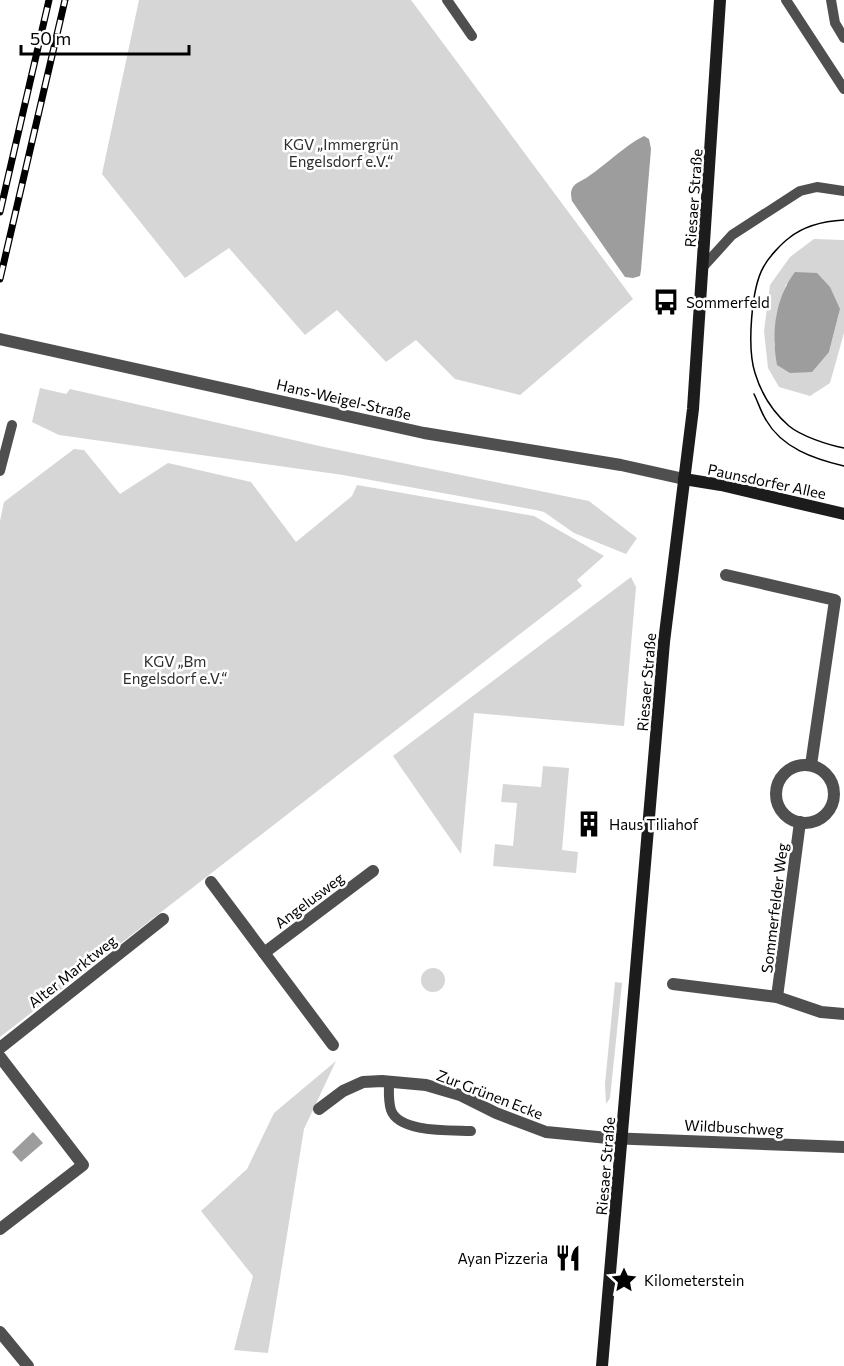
<svg xmlns="http://www.w3.org/2000/svg" width="844" height="1366" font-family="Commissioner,sans-serif">
	<rect width="100%" height="100%" fill="#fff"/>
	<g fill="#d6d6d6" fill-rule="evenodd">
		<path d="M139,0H411L633,299L520,395L455,379L416,340L386,362L337,310L305,335L229,248L185,278L102,174Z"/>
		<path d="M814,239L844,240V333L830,383L810,396L779,387L768,368L764,331L770,285L790,257ZM786,284L840,309L829,352L774,346L777,312Z"/>
		<path d="M40,388L66,394L70,389L324,447L589,501L637,538L626,554L574,533L544,512L536,510L343,475L59,435L32,422Z"/>
		<path d="M74,449L84,450L120,494L168,463L251,482L296,542L352,496L357,485L534,516L604,556L577,580L582,586L0,1037V521L4,502Z"/>
		<path d="M631,577L636,587L624,726L474,713L461,854L393,756Z"/>
		<path d="M543,766L569,768L562,850L578,852L576,873L493,866L495,844L513,846L517,803L501,802L503,784L541,787Z"/>
		<circle cx="433" cy="980" r="12"/>
		<path d="M615,982L622,983L610,1098L606,1104L605,1084Z"/>
		<path d="M336,1061L304,1129L268,1353L234,1350L253,1276L201,1211L247,1169L274,1113Z"/>
	</g>
	<g fill="#9d9d9d">
		<path d="M644,136L649,139L651,149L641,270L640,276L633,278L625,277L572,201C571,196 570,192 573,187C576,182 584,180 589,176C607,164 624,146 644,136Z"/>
		<path d="M795,272L817,273L830,287L840,309L829,352L812,372L790,373L777,365C771,333 775,298 795,272Z"/>
		<path d="M33,1132L43,1143L21,1162L12,1152Z"/>
	</g>
	<g fill="none" stroke-linecap="round" stroke-linejoin="round">
		<g stroke="#4f4f4f" stroke-width="10">
			<path d="M447,0L472,36"/>
			<path d="M786,0L844,89"/>
			<path d="M831,0L835,23L844,38"/>
			<path d="M703,267L732,235L800,191L817,187L844,191"/>
			<path d="M0,471L12,425"/>
			<path d="M389,1082C389,1091 388,1101 391,1110C399,1133 451,1130 471,1131"/>
		</g>
		<g stroke="#4f4f4f" stroke-width="12">
			<path d="M726,575L835,600L811,765"/>
			<circle cx="805" cy="794" r="29"/>
			<path d="M211,882L333,1045"/>
			<path d="M264,953L373,871"/>
			<path d="M673,984L777,997L800,822"/>
			<path d="M777,997L821,1012L844,1014"/>
			<path d="M0,1048L163,919"/>
			<path d="M0,1057L83,1165L0,1229"/>
			<path d="M319,1109L343,1091L363,1082L382,1081L426,1085L460,1095L496,1113L546,1132L608,1138L844,1147"/>
			<path d="M0,1332L28,1366"/>
		</g>
		<path stroke="#4f4f4f" stroke-width="12" d="M0,339L424,433L621,465L684,479"/>
		<g stroke="#1c1c1c" stroke-width="12">
			<path d="M684,479L721,485L844,514"/>
			<path d="M602,1366L664,642L693,409L720,0"/>
		</g>
		<g stroke="#000" stroke-width="1.5">
			<path d="M844,220C825,221 805,225 789,238C781,244 769,257 764,266C751,288 747,348 755,373C761,393 773,412 789,426C801,436 828,445 844,448"/>
			<path d="M754,394C758,402 761,412 766,420C782,448 814,459 844,466"/>
		</g>
		<g stroke="#000" stroke-width="7">
			<g id="rail">
				<path d="M0,212L49,0"/>
				<path d="M0,279L65,0"/>
			</g>
		</g>
		<use href="#rail" stroke="#fff" stroke-width="4.5" stroke-dasharray="14" stroke-linecap="butt"/>
	</g>
	<defs>
		<g id="bus-bare" transform="scale(2.07)"><path d="M-5-6H5V4H4V6H2V4H-2V6H-4V4H-5ZM-3.5-4V0h7V-4ZM-3.5 1.2v1.5H-2V1.2ZM2 1.2v1.5H3.5V1.2Z" fill="#000" stroke="#fff" stroke-width="2.5" paint-order="stroke"/></g>
		<g id="building-bare" transform="scale(2.07)"><path d="M-4-6H4V6H1V3H-1V6H-4ZM-2.5-4.3h1.7v1.8h-1.7ZM.8-4.3h1.7v1.8H.8ZM-2.5-1h1.7V.8h-1.7ZM.8-1h1.7V.8H.8Z" fill="#000" stroke="#fff" stroke-width="2.5" paint-order="stroke"/></g>
		<g id="restaurant-bare" transform="scale(2.07)"><path d="M-5-6h1v4h1v-4h1v4h1v-4h1v5L-1.5 .5V6h-2V.5L-5-1ZM5-6V6H3V1.5H1.5Q1.5-4 5-6Z" fill="#000" stroke="#fff" stroke-width="2.5" paint-order="stroke"/></g>
		<g id="sight-bare" transform="scale(2.07)"><path d="M0-6L1.8-2.2L6-1.7L2.9 1.2L3.7 5.4L0 3.3L-3.7 5.4L-2.9 1.2L-6-1.7L-1.8-2.2Z" fill="#000" stroke="#fff" stroke-width="2.5" paint-order="stroke"/></g>
	</defs>
	<g fill-rule="evenodd">
		<use href="#bus-bare" x="666" y="302"/>
		<use href="#building-bare" x="589" y="824"/>
		<use href="#restaurant-bare" x="568" y="1258"/>
		<use href="#sight-bare" x="624" y="1280"/>
	</g>
	<g text-anchor="middle" dominant-baseline="central" stroke-width="5" stroke-linejoin="round" paint-order="stroke">
		<g font-size="15" fill="#2d2d2d" stroke="#fff">
			<text x="341" y="144">KGV „Immergrün<tspan x="341" dy="17">Engelsdorf e.V.“</tspan></text>
			<text x="175" y="661">KGV „Bm<tspan x="175" dy="17">Engelsdorf e.V.“</tspan></text>
		</g>
		<g font-size="15" fill="#000" stroke="#fff">
			<text transform="translate(693 198) rotate(-86)">Riesaer Straße</text>
			<text transform="translate(344 399) rotate(13)">Hans-Weigel-Straße</text>
			<text transform="translate(767 481) rotate(12)">Paunsdorfer Allee</text>
			<text transform="translate(646 682) rotate(-85)">Riesaer Straße</text>
			<text transform="translate(309 900) rotate(-37)">Angelusweg</text>
			<text transform="translate(774 908) rotate(-83)">Sommerfelder Weg</text>
			<text transform="translate(72 971) rotate(-38)">Alter Marktweg</text>
			<text transform="translate(490 1094) rotate(21)">Zur Grünen Ecke</text>
			<text transform="translate(734 1127) rotate(3)">Wildbuschweg</text>
			<text transform="translate(605 1166) rotate(-85)">Riesaer Straße</text>
		</g>
		<g font-size="15" fill="#000" stroke="#fff" text-anchor="start">
			<text x="686" y="302">Sommerfeld</text>
			<text x="609" y="824">Haus Tiliahof</text>
			<text x="548" y="1258" text-anchor="end">Ayan Pizzeria</text>
			<text x="644" y="1280">Kilometerstein</text>
		</g>
	</g>
	<path d="M21 45v9h168v-9" fill="none" stroke="#000000" stroke-width="3"/>
	<text x="30" y="45" font-size="18" fill="#000000" stroke="#ffffff" stroke-width="4.5" paint-order="stroke">50 m</text>
</svg>
